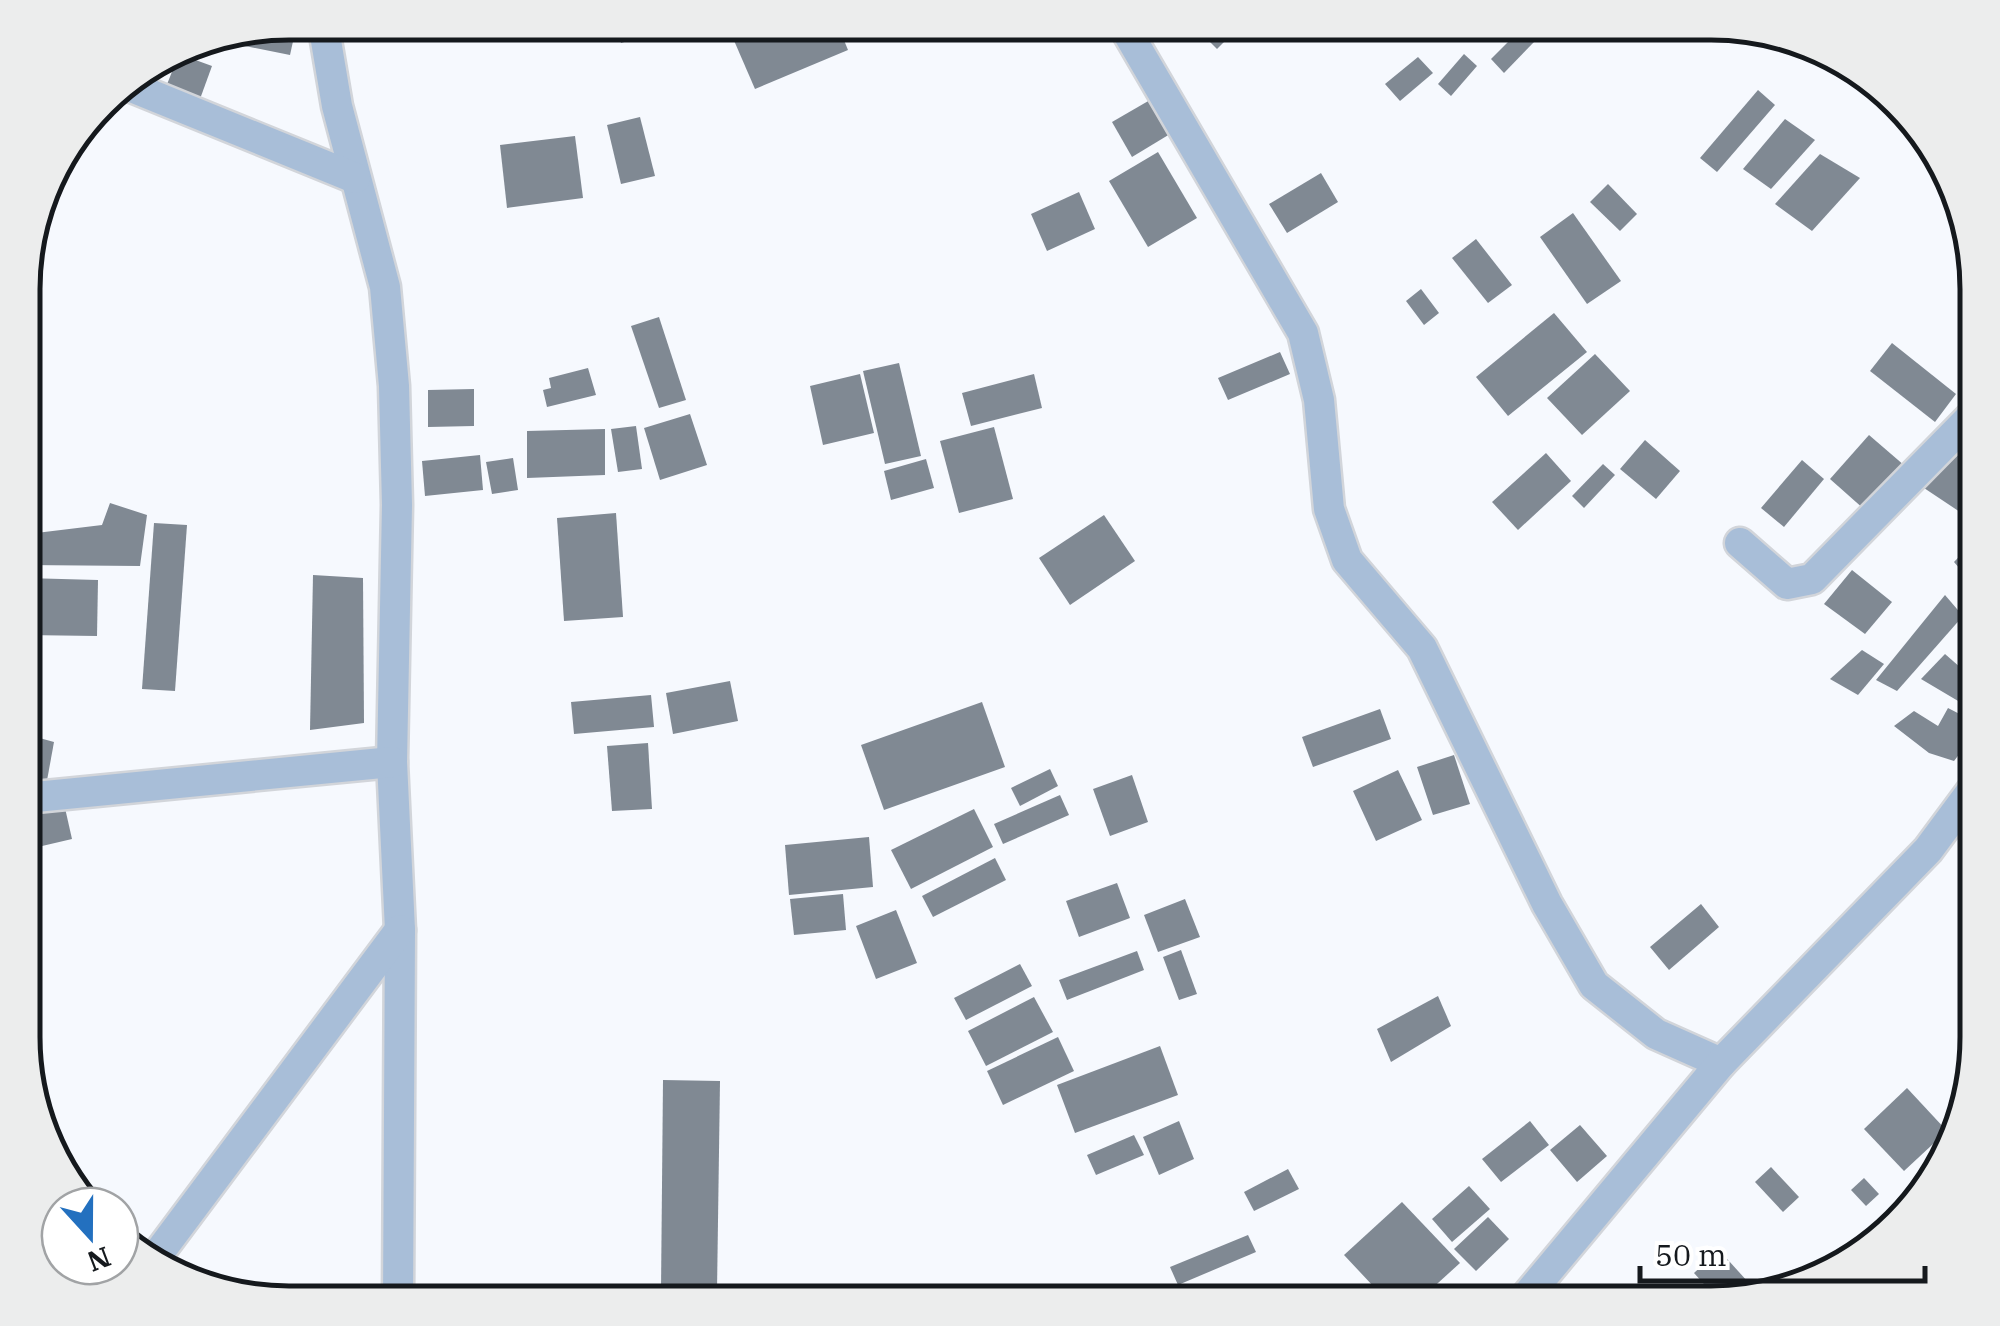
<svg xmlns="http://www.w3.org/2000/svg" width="2000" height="1326" font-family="'IBM Plex Serif',serif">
	<rect width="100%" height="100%" fill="#f6f9fe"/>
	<g fill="#808993">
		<path d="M297,23L290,55L235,44L237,33Z"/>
		<path d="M615,23H686L621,43Z"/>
		<path d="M745,23H837L848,50L755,89L729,29Z"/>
		<path d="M1216,23H1243L1217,49L1203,35Z"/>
		<path d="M1522,28L1535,41L1504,73L1491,59Z"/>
		<path d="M179,54L212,66L196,110L162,97Z"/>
		<path d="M1464,54L1477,66L1451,96L1438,84Z"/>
		<path d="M1418,57L1433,73L1400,101L1385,84Z"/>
		<path d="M1758,90L1775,105L1717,172L1700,158Z"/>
		<path d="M1150,100L1170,134L1132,157L1112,122Z"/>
		<path d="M640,117L655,176L621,184L607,125Z"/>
		<path d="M1785,119L1815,140L1771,189L1743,169Z"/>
		<path d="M575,136L583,198L507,208L500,145Z"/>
		<path d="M1158,152L1197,218L1148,247L1109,181Z"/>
		<path d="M1820,154L1860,178L1812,231L1775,204Z"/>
		<path d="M1321,173L1338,202L1287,233L1269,204Z"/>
		<path d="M1608,184L1637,214L1620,231L1590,202Z"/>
		<path d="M1079,192L1095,229L1047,251L1031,214Z"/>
		<path d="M1573,213L1621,281L1587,304L1540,237Z"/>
		<path d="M1476,239L1512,285L1488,303L1452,258Z"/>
		<path d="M29,242L34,243L30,264L25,263Z"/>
		<path d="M25,265H30L27,306H25Z"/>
		<path d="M1421,289L1439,313L1424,325L1406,301Z"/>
		<path d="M1554,313L1587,352L1508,416L1476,377Z"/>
		<path d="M659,317L686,400L659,408L631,326Z"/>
		<path d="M1892,343L1956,394L1935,422L1870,371Z"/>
		<path d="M1280,352L1290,374L1228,400L1218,378Z"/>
		<path d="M1595,354L1630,391L1582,435L1547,398Z"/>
		<path d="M899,363L921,456L885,464L863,371Z"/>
		<path d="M588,368L596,395L547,407L543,390L551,388L549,378Z"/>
		<path d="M860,374L874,433L823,445L810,386Z"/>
		<path d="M1034,374L1042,408L971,426L962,393Z"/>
		<path d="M474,389V426L428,427V390Z"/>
		<path d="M690,414L707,465L660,480L644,428Z"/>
		<path d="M636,426L642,469L618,472L611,429Z"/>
		<path d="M994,427L1013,499L959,513L940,441Z"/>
		<path d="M605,429V475L527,478V431Z"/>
		<path d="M1869,435L1905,466L1865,510L1830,479Z"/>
		<path d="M1977,439V496L1960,512L1921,486Z"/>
		<path d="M1645,440L1680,471L1656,499L1620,469Z"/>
		<path d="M1546,453L1571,481L1518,530L1492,502Z"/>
		<path d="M480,455L483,490L425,496L422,461Z"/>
		<path d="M513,458L518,490L492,494L486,462Z"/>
		<path d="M926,459L934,488L891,500L884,471Z"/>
		<path d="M1802,460L1824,479L1784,527L1761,508Z"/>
		<path d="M1603,464L1615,475L1584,508L1572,496Z"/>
		<path d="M110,503L147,515L140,566L25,565L28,534L102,525Z"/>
		<path d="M1977,503V535L1960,519Z"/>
		<path d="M616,513L623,617L564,621L557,518Z"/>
		<path d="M1104,515L1135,561L1070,605L1039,558Z"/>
		<path d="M154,523L187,525L175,691L142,689Z"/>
		<path d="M1974,541L1977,544V589L1954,562Z"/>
		<path d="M1852,570L1892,602L1865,634L1824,604Z"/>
		<path d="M313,575L363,578L364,723L310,730Z"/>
		<path d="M25,578L98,580L97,636L25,635Z"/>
		<path d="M1945,595L1963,616L1897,691L1876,680Z"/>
		<path d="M1862,650L1884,664L1858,695L1830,679Z"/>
		<path d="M1945,654L1977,682L1975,711L1921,679Z"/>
		<path d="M25,655H32L27,702H25Z"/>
		<path d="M730,681L738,721L673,734L666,693Z"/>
		<path d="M651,695L654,727L574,734L571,702Z"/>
		<path d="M982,702L1005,767L884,810L861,745Z"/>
		<path d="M1948,708L1977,723V731L1954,761L1929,753L1894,726L1914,711L1938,726Z"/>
		<path d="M1380,709L1391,739L1313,767L1302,737Z"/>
		<path d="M25,734L54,742L46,786H25Z"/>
		<path d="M648,743L652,809L612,811L607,746Z"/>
		<path d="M1454,755L1470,804L1433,815L1417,767Z"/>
		<path d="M1050,769L1058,786L1020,806L1011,788Z"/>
		<path d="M1398,770L1422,820L1376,841L1353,791Z"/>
		<path d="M1132,775L1148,822L1110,836L1093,789Z"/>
		<path d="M1060,795L1069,815L1003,844L994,824Z"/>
		<path d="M65,808L72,839L25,850V817Z"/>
		<path d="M974,809L993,847L911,889L891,850Z"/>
		<path d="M869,837L873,887L789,895L785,845Z"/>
		<path d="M995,858L1006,880L933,917L922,896Z"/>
		<path d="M1117,883L1130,918L1079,937L1066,901Z"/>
		<path d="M843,894L846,930L794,935L790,899Z"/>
		<path d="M1185,899L1200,937L1158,952L1144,915Z"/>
		<path d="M1701,904L1719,927L1669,970L1650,947Z"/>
		<path d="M896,910L917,963L876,979L856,926Z"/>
		<path d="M1181,950L1197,994L1179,1000L1163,957Z"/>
		<path d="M1137,951L1144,970L1067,1000L1059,980Z"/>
		<path d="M1020,964L1032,986L966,1020L954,998Z"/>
		<path d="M1438,996L1451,1026L1391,1062L1377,1029Z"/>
		<path d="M1034,997L1053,1032L986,1066L968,1031Z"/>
		<path d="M1058,1037L1074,1071L1003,1105L987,1071Z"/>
		<path d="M1160,1046L1178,1095L1075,1133L1057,1085Z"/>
		<path d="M663,1080L720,1081L717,1291H661Z"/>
		<path d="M1907,1088L1947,1131L1904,1171L1864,1129Z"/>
		<path d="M1179,1121L1194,1159L1159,1175L1143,1137Z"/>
		<path d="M1530,1121L1549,1145L1501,1182L1482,1159Z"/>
		<path d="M1580,1125L1607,1156L1577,1182L1550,1150Z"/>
		<path d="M1134,1135L1144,1155L1096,1175L1087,1155Z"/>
		<path d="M1771,1167L1799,1197L1783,1212L1755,1182Z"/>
		<path d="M1288,1169L1299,1189L1254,1211L1244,1192Z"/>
		<path d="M1864,1178L1879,1194L1866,1206L1851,1190Z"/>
		<path d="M1469,1186L1490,1209L1452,1242L1432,1219Z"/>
		<path d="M1402,1202L1460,1263L1416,1303H1389L1344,1255Z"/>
		<path d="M1488,1217L1509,1239L1476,1271L1454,1249Z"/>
		<path d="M1248,1235L1256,1252L1178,1285L1170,1267Z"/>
		<path d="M1719,1250L1758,1293L1757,1294L1721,1303L1694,1273Z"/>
		<path d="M642,1291V1303H455V1297Z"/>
	</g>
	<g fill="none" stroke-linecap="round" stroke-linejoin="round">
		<g stroke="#d2d5da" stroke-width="35">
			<g id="minor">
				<path d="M323,23L337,106L385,287L394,386L397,505L392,762L400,930L398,1303"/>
				<path d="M1122,23L1303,333L1319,400L1329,509L1347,560L1422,648L1547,904L1594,985L1656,1034L1721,1063"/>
				<path d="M122,83L355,178"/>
				<path d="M1740,543L1787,584L1812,579L1977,411"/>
				<path d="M25,798L392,762"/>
				<path d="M152,1262L400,930"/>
				<path d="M1521,1303L1721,1063L1928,850L1977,784"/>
			</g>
		</g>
		<use href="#minor" stroke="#a8bed8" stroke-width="30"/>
	</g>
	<path d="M0 0H2000V1326H0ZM289 40H1711A249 249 0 0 1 1960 289V1037A249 249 0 0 1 1711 1286H289A249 249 0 0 1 40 1037V289A249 249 0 0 1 289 40Z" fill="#eceded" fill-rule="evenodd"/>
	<path fill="none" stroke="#15191d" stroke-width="5" d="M289 40H1711A249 249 0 0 1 1960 289V1037A249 249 0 0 1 1711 1286H289A249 249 0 0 1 40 1037V289A249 249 0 0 1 289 40Z"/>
	<g transform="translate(90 1236) rotate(159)"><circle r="48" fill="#ffffff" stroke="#a1a3a5" stroke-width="2.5"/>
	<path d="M0-8L18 38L0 25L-18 38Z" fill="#2370bf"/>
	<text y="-15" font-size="28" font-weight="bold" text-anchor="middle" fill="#15191d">N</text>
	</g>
	<path d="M1640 1266v15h285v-15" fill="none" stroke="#15191d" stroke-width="5"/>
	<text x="1655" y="1266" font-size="30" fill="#15191d" stroke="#ffffff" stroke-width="8" paint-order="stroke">50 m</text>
</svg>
